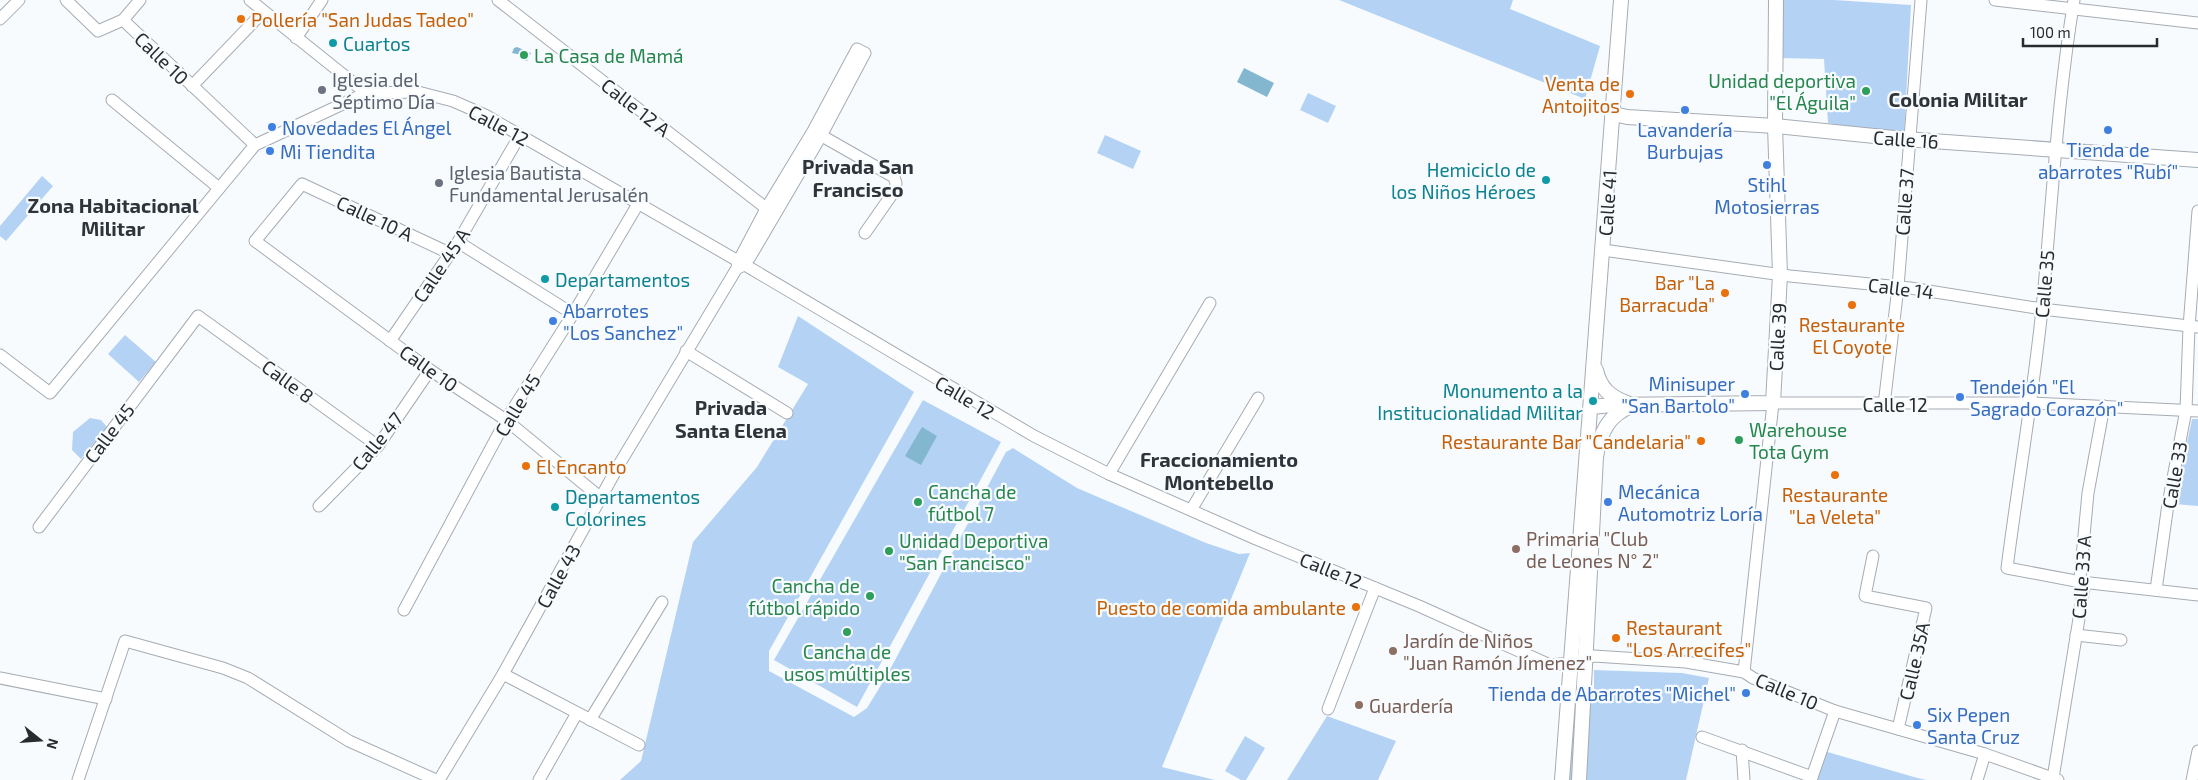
<svg xmlns="http://www.w3.org/2000/svg" width="2198" height="780" font-family="'Exo 2',sans-serif">
	<rect width="100%" height="100%" fill="#f8fbfe"/>
	<g fill="#b4d3f4">
		<path d="M1339,0H1513L1510,9L1600,46L1585,99Z"/>
		<path d="M1782,0H1834L1911,5L1904,136L1828,123L1824,59L1779,58Z"/>
		<path d="M1308,93L1336,106L1328,123L1300,110Z"/>
		<path d="M1105,135L1141,151L1133,169L1097,153Z"/>
		<path d="M42,176L53,186L6,241L0,236V226Z"/>
		<path d="M798,316L914,392L769,651V671L854,717L867,708L886,677L1006,452L1013,448L1077,488L1206,543L1239,554L1250,553L1162,767L1215,780H620L641,761L693,542L757,467L808,384L778,367Z"/>
		<path d="M125,335L156,362L139,382L108,354Z"/>
		<path d="M923,400L1001,442L857,707L774,660Z"/>
		<path d="M90,418L101,420L107,427L81,459L72,450L73,432Z"/>
		<path d="M2192,419H2198V506L2174,504Z"/>
		<path d="M1594,670L1682,673L1709,678L1686,780H1584L1588,694L1594,692Z"/>
		<path d="M1577,680L1579,681L1575,780H1569L1575,683Z"/>
		<path d="M1327,716L1396,741L1378,780H1287Z"/>
		<path d="M1245,736L1265,748L1246,780H1241L1225,771Z"/>
		<path d="M1824,751L1914,777L1926,780H1817Z"/>
	</g>
	<g fill="#83b6cf">
		<path d="M517,47L531,53L527,61H523L522,55L512,53L514,48Z"/>
		<path d="M1244,68L1274,83L1267,97L1237,82Z"/>
		<path d="M922,427L937,436L921,465L905,456Z"/>
	</g>
	<g fill="none" stroke-linecap="round" stroke-linejoin="round">
		<g stroke="#a5acb3" stroke-width="13">
			<g id="minor">
				<path d="M66,0L98,31L123,20L140,0"/>
				<path d="M250,0L366,93"/>
				<path d="M498,0L771,212"/>
				<path d="M1995,0L2198,23"/>
				<path d="M2074,0C2057,102 2052,206 2042,309C2033,396 2018,482 2007,568L2081,582L2198,595"/>
				<path d="M0,19L19,0"/>
				<path d="M123,20L255,145"/>
				<path d="M296,38L322,0"/>
				<path d="M192,86L263,12"/>
				<path d="M112,100L219,188"/>
				<path d="M815,132L894,177L896,183L895,190L865,233"/>
				<path d="M458,242L573,314"/>
				<path d="M1603,250L1790,276L1910,288L2042,309L2198,327"/>
				<path d="M449,253L302,184L255,241L430,370L506,420L601,498"/>
				<path d="M390,341L458,242L520,135"/>
				<path d="M686,351L787,413"/>
				<path d="M0,355L50,393L255,145L366,93L418,92L453,101L485,115L745,265L1034,436L1109,474L1256,539L1419,606L1550,665L1570,663L1594,656L1686,662L1744,672L1753,678L1835,711L1985,754L2058,780"/>
				<path d="M1884,405L1898,287L1921,0"/>
				<path d="M1109,474L1210,303"/>
				<path d="M319,506L378,446L430,370"/>
				<path d="M1191,510L1258,398"/>
				<path d="M39,527L198,316L378,446"/>
				<path d="M1873,556L1865,596L1926,608L1898,729"/>
				<path d="M2156,590L2168,504L2186,410L2189,327L2198,211"/>
				<path d="M404,610L506,420L573,314L638,204"/>
				<path d="M2076,635L2121,640"/>
				<path d="M1744,672L1773,403H2030L2198,411"/>
				<path d="M503,674L639,745"/>
				<path d="M0,678L106,699"/>
				<path d="M1328,709L1375,588"/>
				<path d="M590,720L662,602"/>
				<path d="M1702,737L1812,777"/>
				<path d="M1742,750L1744,780"/>
				<path d="M2053,778L2084,588L2080,578L2088,493L2104,406"/>
				<path d="M78,780L125,641L223,668L248,678L349,741L436,780"/>
				<path d="M439,780L503,674L620,463L737,268L738,262L767,207L813,131L857,49L865,53L821,136L750,257L744,265L738,268"/>
				<path d="M539,780L577,713"/>
				<path d="M1811,780L1835,711"/>
				<path d="M1977,780L1985,754"/>
				<path d="M2192,780L2198,751"/>
			</g>
		</g>
		<g stroke="#a5acb3" stroke-width="16">
			<g id="major">
				<path d="M1614,114L1627,117L1775,126L1904,139L2198,160"/>
				<path d="M1596,370C1600,388 1610,397 1627,403"/>
				<path d="M1591,407L1612,405L1773,403L1780,275L1775,126L1776,0"/>
				<path d="M1562,780L1621,0"/>
				<path d="M1579,780L1596,457C1600,434 1608,414 1632,406"/>
			</g>
		</g>
		<use href="#minor" stroke="#fff" stroke-width="11"/>
		<use href="#major" stroke="#fff" stroke-width="14"/>
	</g>
	<g fill="#e8710a" stroke="#f8fbfe" stroke-width="2">
		<circle cx="241" cy="19" r="5"/>
		<circle cx="1630" cy="94" r="5"/>
		<circle cx="1725" cy="293" r="5"/>
		<circle cx="1852" cy="305" r="5"/>
		<circle cx="1701" cy="441" r="5"/>
		<circle cx="526" cy="466" r="5"/>
		<circle cx="1835" cy="475" r="5"/>
		<circle cx="1356" cy="607" r="5"/>
		<circle cx="1616" cy="638" r="5"/>
	</g>
	<g fill="#0f9aa8" stroke="#f8fbfe" stroke-width="2">
		<circle cx="333" cy="43" r="5"/>
		<circle cx="1546" cy="180" r="5"/>
		<circle cx="545" cy="279" r="5"/>
		<circle cx="1593" cy="401" r="5"/>
		<circle cx="555" cy="507" r="5"/>
	</g>
	<g fill="#2e9e5b" stroke="#f8fbfe" stroke-width="2">
		<circle cx="524" cy="55" r="5"/>
		<circle cx="1866" cy="91" r="5"/>
		<circle cx="1739" cy="440" r="5"/>
		<circle cx="918" cy="502" r="5"/>
		<circle cx="889" cy="551" r="5"/>
		<circle cx="870" cy="596" r="5"/>
		<circle cx="847" cy="632" r="5"/>
	</g>
	<g fill="#6b7280" stroke="#f8fbfe" stroke-width="2">
		<circle cx="322" cy="90" r="5"/>
		<circle cx="439" cy="183" r="5"/>
	</g>
	<g fill="#3f7fe0" stroke="#f8fbfe" stroke-width="2">
		<circle cx="1685" cy="110" r="5"/>
		<circle cx="272" cy="127" r="5"/>
		<circle cx="2108" cy="130" r="5"/>
		<circle cx="270" cy="151" r="5"/>
		<circle cx="1767" cy="165" r="5"/>
		<circle cx="553" cy="321" r="5"/>
		<circle cx="1745" cy="394" r="5"/>
		<circle cx="1960" cy="397" r="5"/>
		<circle cx="1608" cy="502" r="5"/>
		<circle cx="1746" cy="693" r="5"/>
		<circle cx="1917" cy="725" r="5"/>
	</g>
	<g fill="#8d6e63" stroke="#f8fbfe" stroke-width="2">
		<circle cx="1516" cy="549" r="5"/>
		<circle cx="1393" cy="651" r="5"/>
		<circle cx="1359" cy="705" r="5"/>
	</g>
	<g text-anchor="middle" dominant-baseline="central" stroke-width="4.5" stroke-linejoin="round" paint-order="stroke">
		<g font-size="19" fill="#c56008" stroke="#f8fbfe" text-anchor="end">
			<text x="251" y="19" text-anchor="start">Pollería "San Judas Tadeo"</text>
			<text x="1620" y="83">Venta de<tspan x="1620" dy="22">Antojitos</tspan></text>
			<text x="1715" y="282">Bar "La<tspan x="1715" dy="22">Barracuda"</tspan></text>
			<text x="1852" y="324" text-anchor="middle">Restaurante<tspan x="1852" dy="22">El Coyote</tspan></text>
			<text x="1691" y="441">Restaurante Bar "Candelaria"</text>
			<text x="536" y="466" text-anchor="start">El Encanto</text>
			<text x="1835" y="494" text-anchor="middle">Restaurante<tspan x="1835" dy="22">"La Veleta"</tspan></text>
			<text x="1346" y="607">Puesto de comida ambulante</text>
			<text x="1626" y="627" text-anchor="start">Restaurant<tspan x="1626" dy="22">"Los Arrecifes"</tspan></text>
		</g>
		<g font-size="19" fill="#0d838f" stroke="#f8fbfe" text-anchor="start">
			<text x="343" y="43">Cuartos</text>
			<text x="1536" y="169" text-anchor="end">Hemiciclo de<tspan x="1536" dy="22">los Niños Héroes</tspan></text>
			<text x="555" y="279">Departamentos</text>
			<text x="1583" y="390" text-anchor="end">Monumento a la<tspan x="1583" dy="22">Institucionalidad Militar</tspan></text>
			<text x="565" y="496">Departamentos<tspan x="565" dy="22">Colorines</tspan></text>
		</g>
		<g font-size="19" fill="#27864d" stroke="#f8fbfe" text-anchor="start">
			<text x="534" y="55">La Casa de Mamá</text>
			<text x="1856" y="80" text-anchor="end">Unidad deportiva<tspan x="1856" dy="22">"El Águila"</tspan></text>
			<text x="1749" y="429">Warehouse<tspan x="1749" dy="22">Tota Gym</tspan></text>
			<text x="928" y="491">Cancha de<tspan x="928" dy="22">fútbol 7</tspan></text>
			<text x="899" y="540">Unidad Deportiva<tspan x="899" dy="22">"San Francisco"</tspan></text>
			<text x="860" y="585" text-anchor="end">Cancha de<tspan x="860" dy="22">fútbol rápido</tspan></text>
			<text x="847" y="651" text-anchor="middle">Cancha de<tspan x="847" dy="22">usos múltiples</tspan></text>
		</g>
		<g font-size="19" fill="#282b2d" stroke="#f8fbfe">
			<text transform="translate(162 58) rotate(44)">Calle 10</text>
			<text transform="translate(636 107) rotate(38)">Calle 12 A</text>
			<text transform="translate(499 125) rotate(28)">Calle 12</text>
			<text transform="translate(1906 139) rotate(4)">Calle 16</text>
			<text transform="translate(1904 202) rotate(-86)">Calle 37</text>
			<text transform="translate(1607 203) rotate(-86)">Calle 41</text>
			<text transform="translate(375 218) rotate(25)">Calle 10 A</text>
			<text transform="translate(441 265) rotate(-56)">Calle 45 A</text>
			<text transform="translate(2044 284) rotate(-85)">Calle 35</text>
			<text transform="translate(1901 288) rotate(7)">Calle 14</text>
			<text transform="translate(1777 337) rotate(-87)">Calle 39</text>
			<text transform="translate(429 368) rotate(35)">Calle 10</text>
			<text transform="translate(288 381) rotate(36)">Calle 8</text>
			<text transform="translate(965 397) rotate(31)">Calle 12</text>
			<text x="1895" y="404">Calle 12</text>
			<text transform="translate(517 405) rotate(-59)">Calle 45</text>
			<text transform="translate(109 433) rotate(-53)">Calle 45</text>
			<text transform="translate(377 441) rotate(-51)">Calle 47</text>
			<text transform="translate(2174 475) rotate(-80)">Calle 33</text>
			<text transform="translate(1331 570) rotate(22)">Calle 12</text>
			<text transform="translate(558 576) rotate(-61)">Calle 43</text>
			<text transform="translate(2081 577) rotate(-86)">Calle 33 A</text>
			<text transform="translate(1914 661) rotate(-77)">Calle 35A</text>
			<text transform="translate(1787 691) rotate(23)">Calle 10</text>
		</g>
		<g font-size="19" fill="#5b616d" stroke="#f8fbfe" text-anchor="start">
			<text x="332" y="79">Iglesia del<tspan x="332" dy="22">Séptimo Día</tspan></text>
			<text x="449" y="172">Iglesia Bautista<tspan x="449" dy="22">Fundamental Jerusalén</tspan></text>
		</g>
		<g font-size="19" fill="#366cbe" stroke="#f8fbfe" text-anchor="start">
			<text x="282" y="127">Novedades El Ángel</text>
			<text x="1685" y="129" text-anchor="middle">Lavandería<tspan x="1685" dy="22">Burbujas</tspan></text>
			<text x="2108" y="149" text-anchor="middle">Tienda de<tspan x="2108" dy="22">abarrotes "Rubí"</tspan></text>
			<text x="280" y="151">Mi Tiendita</text>
			<text x="1767" y="184" text-anchor="middle">Stihl<tspan x="1767" dy="22">Motosierras</tspan></text>
			<text x="563" y="310">Abarrotes<tspan x="563" dy="22">"Los Sanchez"</tspan></text>
			<text x="1735" y="383" text-anchor="end">Minisuper<tspan x="1735" dy="22">"San Bartolo"</tspan></text>
			<text x="1970" y="386">Tendejón "El<tspan x="1970" dy="22">Sagrado Corazón"</tspan></text>
			<text x="1618" y="491">Mecánica<tspan x="1618" dy="22">Automotriz Loría</tspan></text>
			<text x="1736" y="693" text-anchor="end">Tienda de Abarrotes "Michel"</text>
			<text x="1927" y="714">Six Pepen<tspan x="1927" dy="22">Santa Cruz</tspan></text>
		</g>
		<g font-size="19" fill="#785e54" stroke="#f8fbfe" text-anchor="start">
			<text x="1526" y="538">Primaria "Club<tspan x="1526" dy="22">de Leones N° 2"</tspan></text>
			<text x="1403" y="640">Jardín de Niños<tspan x="1403" dy="22">"Juan Ramón Jímenez"</tspan></text>
			<text x="1369" y="705">Guardería</text>
		</g>
		<g font-size="20" font-weight="bold" fill="#2e3439" stroke="#f8fbfe">
			<text x="1958" y="99">Colonia Militar</text>
			<text x="858" y="166">Privada San<tspan x="858" dy="23">Francisco</tspan></text>
			<text x="113" y="205">Zona Habitacional<tspan x="113" dy="23">Militar</tspan></text>
			<text x="731" y="407">Privada<tspan x="731" dy="23">Santa Elena</tspan></text>
			<text x="1219" y="459">Fraccionamiento<tspan x="1219" dy="23">Montebello</tspan></text>
		</g>
	</g>
	<g transform="translate(40 740) rotate(107)" stroke="#f8fbfe" stroke-width="4" paint-order="stroke">
	<path d="M0-4L9 19L0 12L-9 19Z" fill="#282b2d"/>
	<text y="-8" font-size="14" font-weight="bold" text-anchor="middle" fill="#282b2d">N</text>
	</g>
	<path d="M2023 38v8h134v-8" fill="none" stroke="#282b2d" stroke-width="2.5"/>
	<text x="2030" y="38" font-size="15" fill="#282b2d" stroke="#f8fbfe" stroke-width="4" paint-order="stroke">100 m</text>
</svg>
